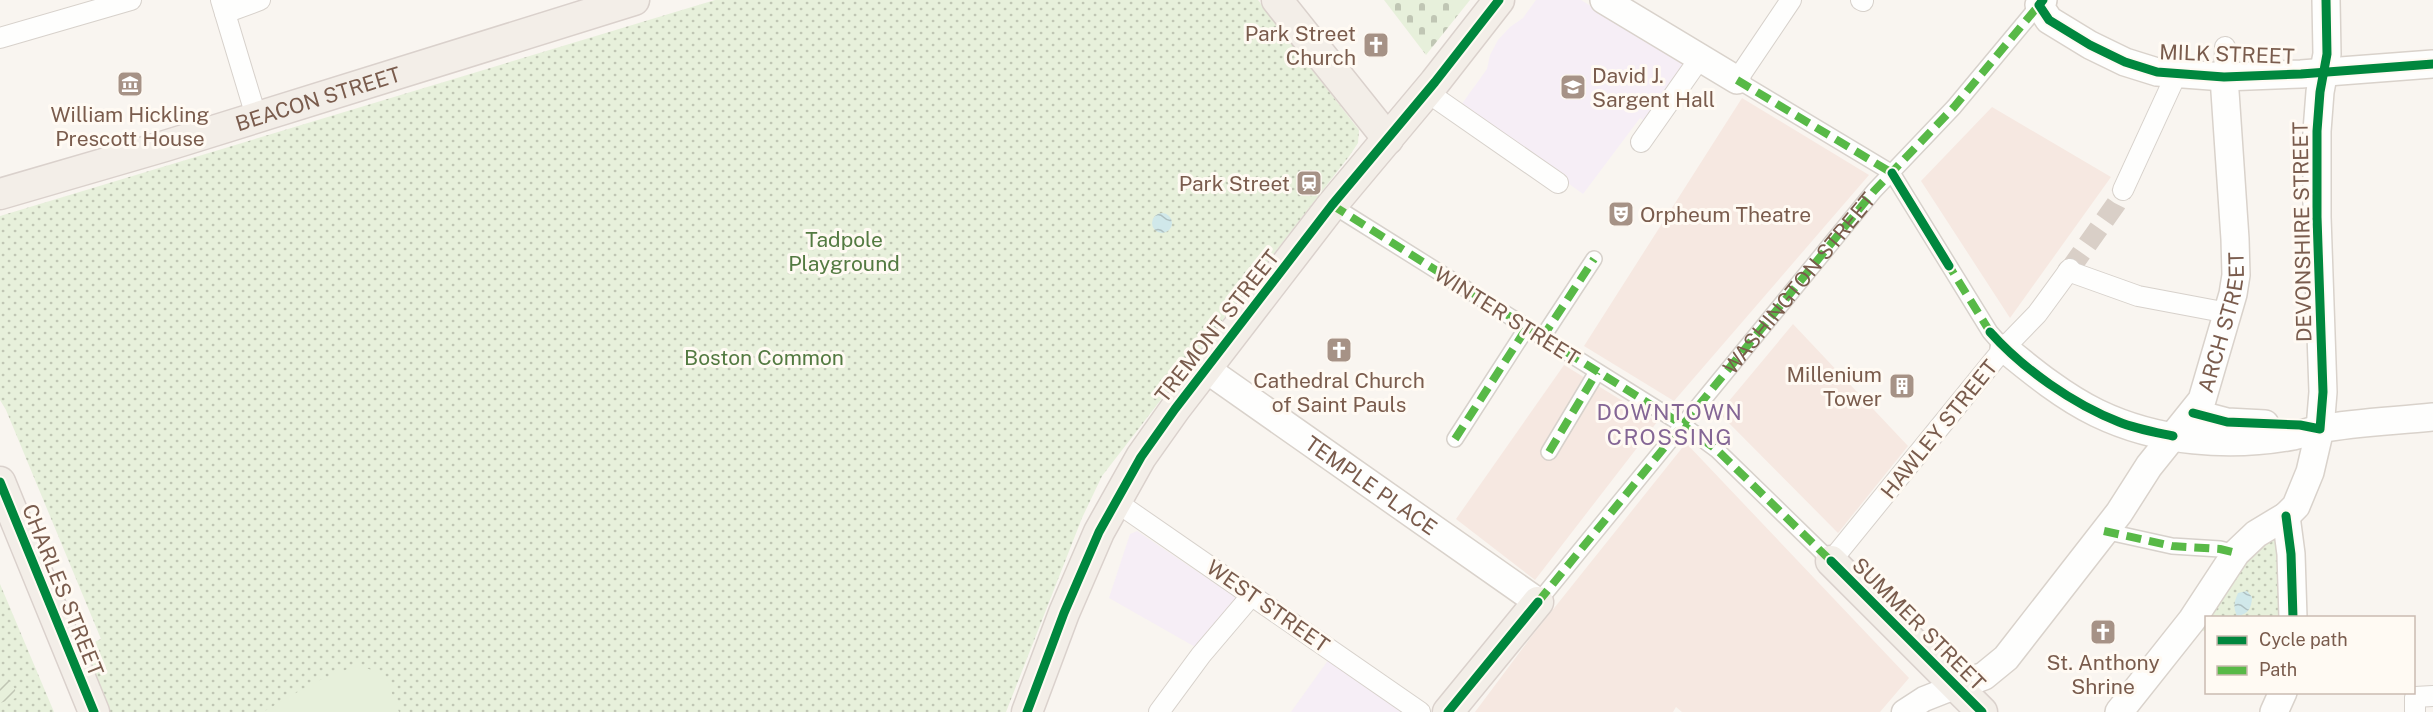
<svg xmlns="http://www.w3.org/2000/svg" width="2433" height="712" font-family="'Public Sans',sans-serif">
	<defs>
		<pattern id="grass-dots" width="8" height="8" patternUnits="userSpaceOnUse" patternTransform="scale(1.5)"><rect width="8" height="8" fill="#e7f0db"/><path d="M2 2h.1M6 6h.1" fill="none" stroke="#c0c6b4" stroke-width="1.8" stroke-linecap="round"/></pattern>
		<pattern id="cemetery-stones" width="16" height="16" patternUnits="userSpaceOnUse" patternTransform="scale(1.5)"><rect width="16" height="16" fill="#e7f0db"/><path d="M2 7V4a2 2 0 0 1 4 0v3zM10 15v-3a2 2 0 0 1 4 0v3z" fill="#c0c6b4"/></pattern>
		<pattern id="garden-furrows" width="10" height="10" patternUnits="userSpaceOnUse" patternTransform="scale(1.5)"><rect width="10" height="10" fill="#e7f0db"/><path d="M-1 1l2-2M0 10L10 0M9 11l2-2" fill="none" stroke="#c0c6b4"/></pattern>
		<pattern id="water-waves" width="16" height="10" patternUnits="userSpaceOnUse" patternTransform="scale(1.5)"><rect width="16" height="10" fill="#d0e8ea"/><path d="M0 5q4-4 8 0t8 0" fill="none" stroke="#aebfc0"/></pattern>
	</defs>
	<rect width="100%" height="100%" fill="#f9f5f0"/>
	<g fill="#f6e8e1">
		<path d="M1742,98L1869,175L1674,401L1584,346Z"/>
		<path d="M1992,107L2111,177L2010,318L1921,181Z"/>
		<path d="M1793,324L1908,446L1838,533L1719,413Z"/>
		<path d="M1564,365L1657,422L1535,580L1456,519Z"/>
		<path d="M1686,443L1909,678L1880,712H1682L1676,707L1673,712H1475L1531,637Z"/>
	</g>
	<g fill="#f6eef6">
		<path d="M1536,0H1581L1689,66L1646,122L1640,118L1583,194L1461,105L1487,69L1490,55L1498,40L1510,27L1523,18Z"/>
		<path d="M1137,531L1238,599L1197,648L1109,598L1130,534Z"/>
		<path d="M1329,659L1408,712H1291Z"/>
	</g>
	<g fill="url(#grass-dots)">
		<path d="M715,0H1258L1359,130L1358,143L1350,155L1102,476L1082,518L1006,712H110L92,676L83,647L101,639L6,410L0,400V216Z"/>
		<path d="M2267,539H2275L2280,543L2286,617L2206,618V632L2193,627L2257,546Z"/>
		<path d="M0,584L54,712H0Z"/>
	</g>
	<path fill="url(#cemetery-stones)" d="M1384,0H1470L1426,55Z"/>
	<path fill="url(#garden-furrows)" d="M0,679L9,681L15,689L16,698L0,703Z"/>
	<path fill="#e7f0db" d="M358,665L385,675L399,712H263L315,682Z"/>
	<g fill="url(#water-waves)">
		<circle cx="1162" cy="223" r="10"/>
		<path d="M2247,591L2252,597C2252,607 2248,615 2237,616C2233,607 2234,602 2238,593Z"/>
	</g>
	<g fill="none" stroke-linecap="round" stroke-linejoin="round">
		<path stroke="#d9cfc7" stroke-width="20" stroke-dasharray="20 10" stroke-linecap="butt" d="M2070,269L2116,204L2123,190"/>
		<g stroke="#d7d1cb" stroke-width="18">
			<g id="pedestrian">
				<path d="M1737,80L1892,173L1990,332L2004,348"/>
				<path d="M1332,205L1683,425L1717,450L1831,561"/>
				<path d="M1542,338L1594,259"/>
				<path d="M1455,439L1526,329"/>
				<path d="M1549,452L1597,372"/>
				<path d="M2104,531L2172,546L2220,549L2236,553"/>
				<path d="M1538,602L1874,191L1954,107L2039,5"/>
			</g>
		</g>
		<g stroke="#d7d1cb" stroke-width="22">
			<g id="minor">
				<path d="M221,0L256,116"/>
				<path d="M1861,0L1863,1"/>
				<path d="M225,13L260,0"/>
				<path d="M0,38L131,0"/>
				<path d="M2224,77L2225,47"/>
				<path d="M1737,80L1791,0"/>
				<path d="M1427,92L1558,183"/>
				<path d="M1641,142L1700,58"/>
				<path d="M2123,190L2176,75"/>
				<path d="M2068,271L2138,296L2228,313"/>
				<path d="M1115,501L1420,712"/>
				<path d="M1831,561L2004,348L2037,314L2070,269"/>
				<path d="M1159,712L1201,655L1252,595"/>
				<path d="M2415,712V697L2433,696"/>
			</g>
		</g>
		<g stroke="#d7d1cb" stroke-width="27">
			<path id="tertiary" d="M1904,712L1924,699L1957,686"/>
		</g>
		<g stroke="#d9d2cb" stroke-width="30">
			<g id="secondary">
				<path d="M1604,0L1737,80"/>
				<path d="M2043,0L2039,5L2049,20L2090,45L2125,62L2157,72L2224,77L2301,74L2433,64"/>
				<path d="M2004,348C2033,372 2064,397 2097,413C2157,442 2229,448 2293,436C2302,434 2311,431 2320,429C2357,422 2396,421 2433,417"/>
				<path id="s1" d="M1206,369L1538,602"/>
				<path d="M2193,413L2227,422L2265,424"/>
				<path d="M2286,516L2291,554L2293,618"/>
				<path id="s2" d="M1957,686L1984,676L2006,658L2119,513L2149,466L2202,400L2233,294L2236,275L2235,239L2224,77"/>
				<path d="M2119,712L2192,620L2236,553L2256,534L2286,516L2296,506L2310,472L2320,429L2323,392L2317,217V131L2320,92L2327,54L2326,0"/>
				<path d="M2274,712L2283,692"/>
			</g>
		</g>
		<g stroke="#dad1cc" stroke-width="33">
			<g id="primary">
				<path d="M1277,0L1388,139"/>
				<path id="s3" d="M0,194L165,146L634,0"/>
				<path d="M0,482L94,712"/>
				<path d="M1831,561L1982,712"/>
				<path d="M1027,712L1064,613L1099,532L1141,457L1175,409L1332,205L1435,82L1499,0"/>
				<path d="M1448,712L1538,602"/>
			</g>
		</g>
		<use href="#pedestrian" stroke="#fefefd" stroke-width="15"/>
		<use href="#minor" stroke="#fefefd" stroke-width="20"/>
		<use href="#tertiary" stroke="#fefefd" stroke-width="24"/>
		<use href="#secondary" stroke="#fefefd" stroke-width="27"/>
		<use href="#primary" stroke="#f3eee8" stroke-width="30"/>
		<g stroke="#58b947" stroke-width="8" stroke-dasharray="15 8" stroke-linecap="butt">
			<path d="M1737,80L1892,173L1894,177"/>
			<path d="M1332,205L1683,425L1717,450L1831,561"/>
			<path d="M1946,261L1992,335"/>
			<path d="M1542,338L1594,259"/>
			<path d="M1455,439L1526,329"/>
			<path d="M1549,452L1597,372"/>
			<path d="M2104,531L2172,546L2220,549L2236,553"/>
			<path id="s4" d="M1538,602L1874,191L1954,107L2039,5"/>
		</g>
		<g stroke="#fffaf3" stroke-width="13">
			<g id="cycleway">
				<path d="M2043,0L2039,5L2049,20L2090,45L2125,62L2157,72L2224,77L2301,74L2433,64"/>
				<path d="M1892,173L1949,266"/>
				<path d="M1990,332C2023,369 2073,404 2119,422C2136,429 2154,432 2173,436"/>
				<path d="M2193,413L2227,422L2300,425L2320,429L2323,392L2317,217V131L2320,92L2327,54L2326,0"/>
				<path d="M0,482L94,712"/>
				<path d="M2286,516L2291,554L2293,618"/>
				<path d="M1831,561L1982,712"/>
				<path d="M1027,712L1064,613L1099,532L1141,457L1175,409L1332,205L1435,82L1499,0"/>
				<path d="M1448,712L1538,602"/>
			</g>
		</g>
		<use href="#cycleway" stroke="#00873e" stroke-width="9"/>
	</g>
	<defs>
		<g id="church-square" transform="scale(1.35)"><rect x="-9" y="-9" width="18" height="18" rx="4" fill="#a69286" stroke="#fffaf3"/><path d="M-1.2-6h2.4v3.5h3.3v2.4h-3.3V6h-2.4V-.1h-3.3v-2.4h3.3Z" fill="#fff"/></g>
		<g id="museum-square" transform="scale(1.35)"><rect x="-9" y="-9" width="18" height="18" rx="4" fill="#a69286" stroke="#fffaf3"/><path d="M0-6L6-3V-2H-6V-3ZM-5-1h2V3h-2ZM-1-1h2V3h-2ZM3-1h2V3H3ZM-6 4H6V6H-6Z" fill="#fff"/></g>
		<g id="university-square" transform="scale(1.35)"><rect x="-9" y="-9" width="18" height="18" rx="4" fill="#a69286" stroke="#fffaf3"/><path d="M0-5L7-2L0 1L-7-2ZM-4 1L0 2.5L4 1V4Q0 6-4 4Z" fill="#fff"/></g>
		<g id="station-square" transform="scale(1.35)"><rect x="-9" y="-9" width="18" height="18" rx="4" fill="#a69286" stroke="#fffaf3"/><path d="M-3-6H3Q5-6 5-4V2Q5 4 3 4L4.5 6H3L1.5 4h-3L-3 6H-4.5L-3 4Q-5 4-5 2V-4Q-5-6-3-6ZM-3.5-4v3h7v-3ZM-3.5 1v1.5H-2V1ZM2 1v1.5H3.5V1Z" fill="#fff"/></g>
		<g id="theatre-square" transform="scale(1.35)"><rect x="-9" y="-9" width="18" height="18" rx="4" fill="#a69286" stroke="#fffaf3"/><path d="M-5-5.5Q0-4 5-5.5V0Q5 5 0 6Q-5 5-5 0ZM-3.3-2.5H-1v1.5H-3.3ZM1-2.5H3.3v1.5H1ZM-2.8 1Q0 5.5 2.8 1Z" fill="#fff"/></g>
		<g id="building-square" transform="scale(1.35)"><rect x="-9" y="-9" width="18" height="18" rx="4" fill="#a69286" stroke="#fffaf3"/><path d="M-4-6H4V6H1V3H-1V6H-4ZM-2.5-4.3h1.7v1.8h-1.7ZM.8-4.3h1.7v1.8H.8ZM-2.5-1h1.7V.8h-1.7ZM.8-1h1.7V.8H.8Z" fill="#fff"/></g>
	</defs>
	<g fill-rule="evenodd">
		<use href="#church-square" x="1376" y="45"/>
		<use href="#museum-square" x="130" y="84"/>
		<use href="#university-square" x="1573" y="87"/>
		<use href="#station-square" x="1309" y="183"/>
		<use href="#theatre-square" x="1621" y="214"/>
		<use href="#church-square" x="1339" y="350"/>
		<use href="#building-square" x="1902" y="386"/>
		<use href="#church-square" x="2103" y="632"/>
	</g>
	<g text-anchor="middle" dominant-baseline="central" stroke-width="6" stroke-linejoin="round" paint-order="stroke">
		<g font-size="21" fill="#7a5c4d" stroke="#fffaf3" text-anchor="end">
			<text x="1356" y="33">Park Street<tspan x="1356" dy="24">Church</tspan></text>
			<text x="1592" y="75" text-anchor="start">David J.<tspan x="1592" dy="24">Sargent Hall</tspan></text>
			<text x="130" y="114" text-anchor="middle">William Hickling<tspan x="130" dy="24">Prescott House</tspan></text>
			<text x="1290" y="183">Park Street</text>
			<text x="1640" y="214" text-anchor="start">Orpheum Theatre</text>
			<text x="1882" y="374">Millenium<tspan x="1882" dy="24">Tower</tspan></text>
			<text x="1339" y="380" text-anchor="middle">Cathedral Church<tspan x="1339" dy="24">of Saint Pauls</tspan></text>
			<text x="2103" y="662" text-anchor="middle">St. Anthony<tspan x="2103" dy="24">Shrine</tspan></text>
		</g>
		<g font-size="21" fill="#7a5c4d" stroke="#fffaf3">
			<text transform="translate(2227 54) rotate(2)">MILK STREET</text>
			<text stroke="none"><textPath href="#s3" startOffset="332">BEACON STREET</textPath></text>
			<text transform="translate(2302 232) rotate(-91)">DEVONSHIRE STREET</text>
			<text stroke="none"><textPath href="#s4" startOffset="412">WASHINGTON STREET</textPath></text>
			<text transform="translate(1507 316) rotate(32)">WINTER STREET</text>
			<text stroke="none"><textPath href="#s2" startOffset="462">ARCH STREET</textPath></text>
			<text transform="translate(1217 326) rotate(-52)">TREMONT STREET</text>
			<text transform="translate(1939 429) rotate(-51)">HAWLEY STREET</text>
			<text stroke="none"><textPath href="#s1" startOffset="202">TEMPLE PLACE</textPath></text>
			<text transform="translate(63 590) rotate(68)">CHARLES STREET</text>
			<text transform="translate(1268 606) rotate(35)">WEST STREET</text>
			<text transform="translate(1919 624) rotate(45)">SUMMER STREET</text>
		</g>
		<g font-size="21" fill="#537a41" stroke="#fffaf3">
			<text x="844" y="239">Tadpole<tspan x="844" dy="24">Playground</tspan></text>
			<text x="764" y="357">Boston Common</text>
		</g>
		<g font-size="22" letter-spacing="1.5" fill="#846695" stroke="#fffaf3">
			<text x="1670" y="412">DOWNTOWN<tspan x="1670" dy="25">CROSSING</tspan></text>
		</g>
	</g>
	<rect x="2205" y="616" width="210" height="78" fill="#fffaf3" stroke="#cabbb1" stroke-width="1.5"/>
	<rect x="2217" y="636" width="30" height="9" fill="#00873e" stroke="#cabbb1" stroke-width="1.5"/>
	<text x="2259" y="646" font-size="18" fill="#7a5c4d">Cycle path</text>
	<rect x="2217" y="666" width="30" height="9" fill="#58b947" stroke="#cabbb1" stroke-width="1.5"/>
	<text x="2259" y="676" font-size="18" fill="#7a5c4d">Path</text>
</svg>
